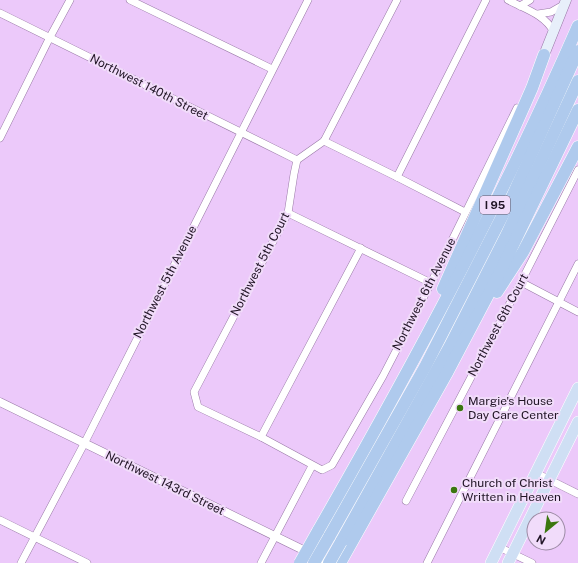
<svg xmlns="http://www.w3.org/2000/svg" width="578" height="563" font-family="'Public Sans',sans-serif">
	<rect width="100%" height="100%" fill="#ecc9fa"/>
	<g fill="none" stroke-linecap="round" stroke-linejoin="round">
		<g stroke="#9878a6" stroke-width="8">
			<g id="minor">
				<path d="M130,0L272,69"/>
				<path d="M397,0L324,141L297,160L294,174L288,213L194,392L198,407L261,437L322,470L332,465L383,376L431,283L517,108"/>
				<path d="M508,0C525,9 544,14 554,32"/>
				<path d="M520,6L530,0"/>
				<path d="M0,13L297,160"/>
				<path d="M538,14L551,12L565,4"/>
				<path d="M0,138L50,37L70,0"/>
				<path d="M324,141L397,177L465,212"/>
				<path d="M397,177L486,0"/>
				<path d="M288,213L431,283"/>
				<path d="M521,282L578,312"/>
				<path d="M261,437L361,248"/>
				<path d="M536,473L578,494"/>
				<path d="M406,501L521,282L578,170"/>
				<path d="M0,520L87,563"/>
				<path d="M499,547L532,563"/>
				<path d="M21,563L84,444L308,0"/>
				<path d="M261,563L312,466"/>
				<path d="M427,563L578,264"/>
			</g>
		</g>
		<g stroke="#9878a6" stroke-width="9">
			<path id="tertiary" d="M0,402L330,563"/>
		</g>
		<g stroke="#9878a6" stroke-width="11">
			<path id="secondary" d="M544,55L566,0"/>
		</g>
		<g stroke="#fff" stroke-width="12">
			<g id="primary">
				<path d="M491,563L578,388"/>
				<path d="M508,563L578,422"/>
			</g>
		</g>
		<g stroke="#fff" stroke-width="13">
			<g id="motorway">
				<path d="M443,289L532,88L544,55"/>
				<path d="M497,292L523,252L578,147"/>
				<path d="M318,531C412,367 502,200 578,26"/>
				<path d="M329,537L425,367L512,197L578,51"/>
				<path d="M341,542L450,346L507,234L578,81"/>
				<path d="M340,563L448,371L499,274L578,110"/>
			</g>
		</g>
		<use href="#minor" stroke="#fff" stroke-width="7"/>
		<use href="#tertiary" stroke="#fff" stroke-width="8"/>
		<use href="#secondary" stroke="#e7effa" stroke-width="10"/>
		<use href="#primary" stroke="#cfdff4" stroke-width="11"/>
		<use href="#motorway" stroke="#afcaed" stroke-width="12"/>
		<g stroke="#fff" stroke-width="13" stroke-linecap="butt">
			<g id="motorway-bridge">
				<path d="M300,563L318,531"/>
				<path d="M314,563L329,537"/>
				<path d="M329,563L341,542"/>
			</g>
		</g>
		<use href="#motorway-bridge" stroke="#afcaed" stroke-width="12"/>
	</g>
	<g fill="#3b770f" stroke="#f1dcfa" stroke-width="1.5">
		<circle cx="460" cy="408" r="4"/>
		<circle cx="454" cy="490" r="4"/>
	</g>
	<g text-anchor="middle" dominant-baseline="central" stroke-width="4" stroke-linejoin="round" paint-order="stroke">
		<rect fill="#f1dcfa" stroke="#5f5065" stroke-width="1" x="480" y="196" width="30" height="18" rx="3"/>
		<g font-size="11" font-weight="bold" fill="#201425">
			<text x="495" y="205">I 95</text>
		</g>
		<g font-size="12" fill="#201425" stroke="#f1dcfa">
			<text transform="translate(149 87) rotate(27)">Northwest 140th Street</text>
			<text transform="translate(260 264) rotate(-63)">Northwest 5th Court</text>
			<text transform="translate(165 282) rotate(-63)">Northwest 5th Avenue</text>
			<text transform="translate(424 294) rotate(-63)">Northwest 6th Avenue</text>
			<text transform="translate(498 325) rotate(-62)">Northwest 6th Court</text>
			<text transform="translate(165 483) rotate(26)">Northwest 143rd Street</text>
		</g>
		<g font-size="12" fill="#201425" stroke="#f1dcfa" text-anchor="start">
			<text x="468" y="401">Margie's House<tspan x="468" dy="14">Day Care Center</tspan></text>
			<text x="462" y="483">Church of Christ<tspan x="462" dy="14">Written in Heaven</tspan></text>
		</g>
	</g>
	<g transform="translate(546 531) rotate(209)"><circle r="19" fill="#f1dcfa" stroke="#9d8ca5"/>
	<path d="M0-3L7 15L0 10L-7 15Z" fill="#3b770f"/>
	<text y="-6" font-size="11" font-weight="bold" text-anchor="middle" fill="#201425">N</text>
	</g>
</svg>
